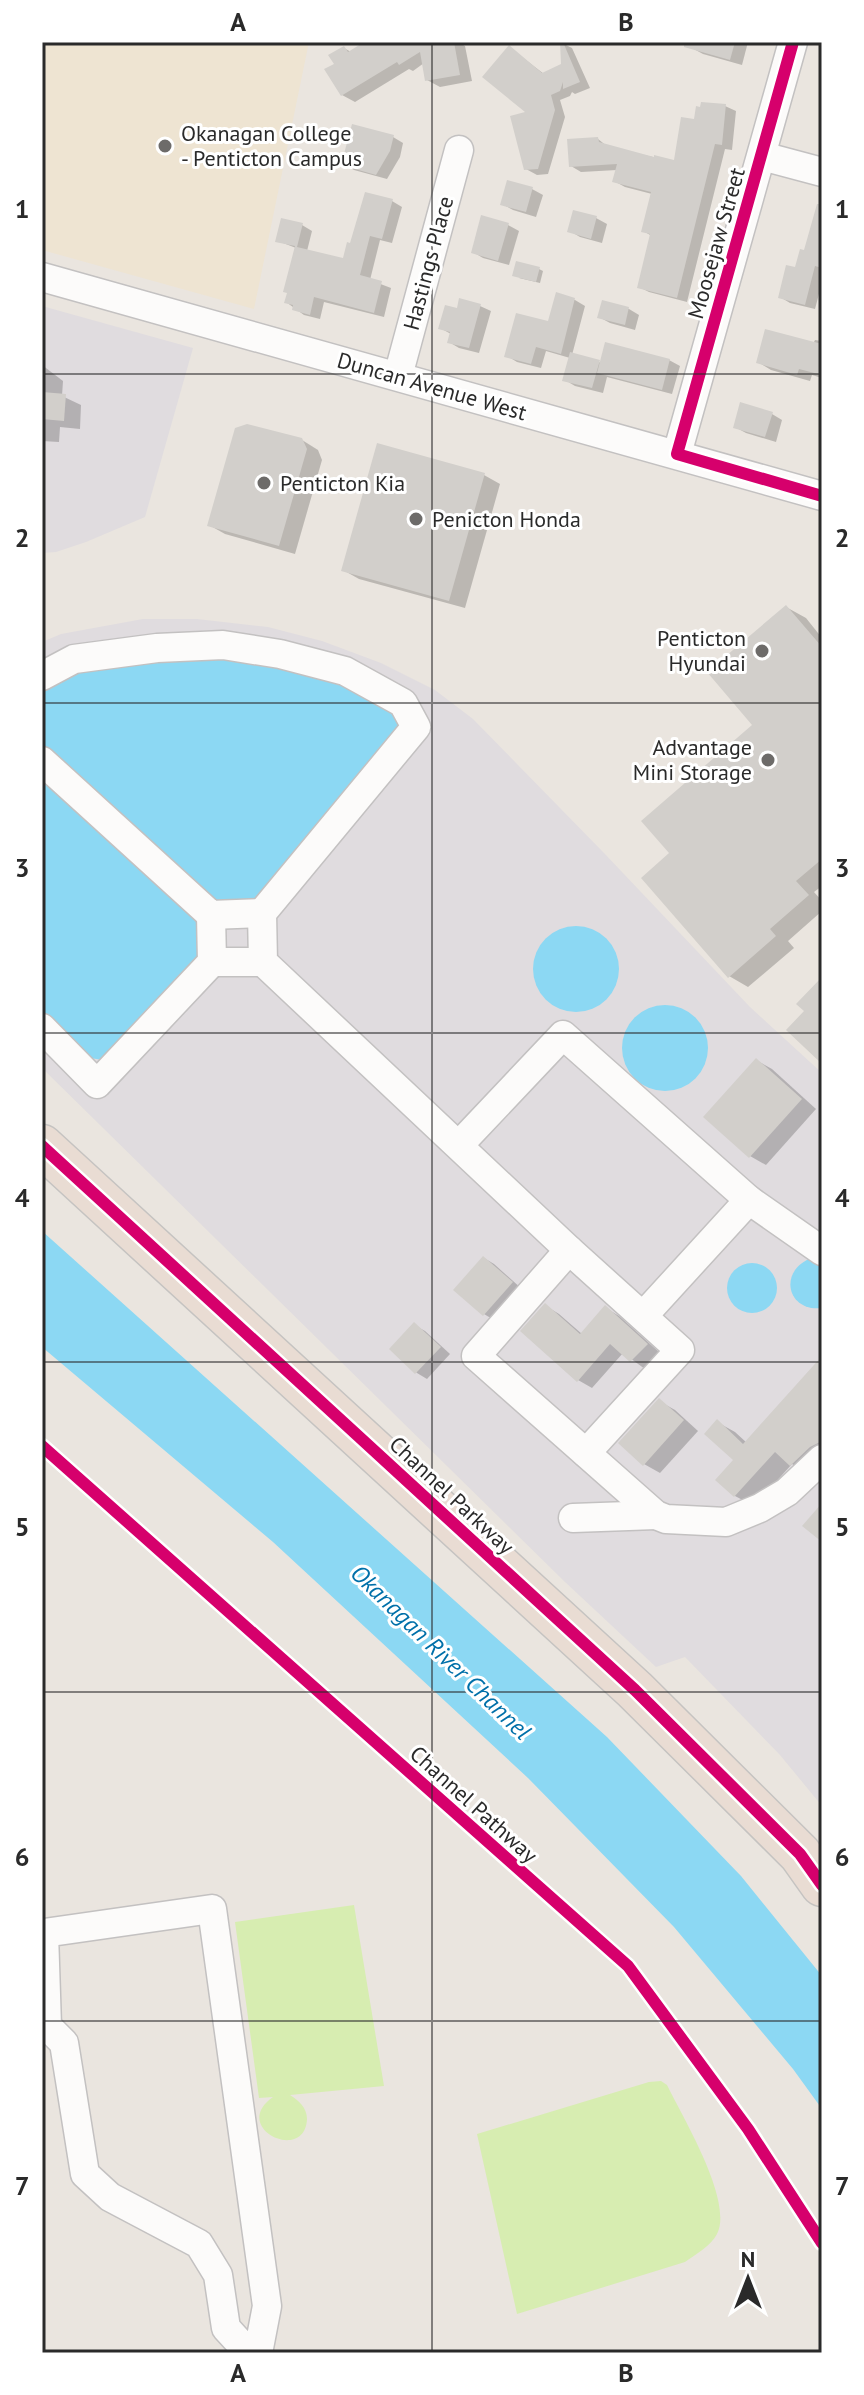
<svg xmlns="http://www.w3.org/2000/svg" width="864" height="2395" font-family="'PT Sans',sans-serif">
	<rect width="100%" height="100%" fill="#eae5df"/>
	<g fill="#e0dcdf">
		<path d="M42,306L193,348L145,517L86,542L56,552L42,553Z"/>
		<path d="M143,619H197L268,627L322,641L381,663L435,690L473,719L604,853L750,1007L822,1073V1806L780,1755L685,1657L656,1667L565,1582L42,1068V642L61,634Z"/>
	</g>
	<path fill="#eee4d2" d="M42,42H309L254,309L42,250Z"/>
	<g fill="#d7edb1">
		<path d="M354,1905L384,2086L290,2095C298,2100 307,2107 307,2119C305,2164 229,2128 273,2097L259,2098L235,1922Z"/>
		<path d="M661,2081L667,2085C682,2116 734,2201 717,2234C711,2246 696,2254 685,2262L517,2314L477,2134L649,2082Z"/>
	</g>
	<g fill="#8cd8f3">
		<path d="M186,655L288,664L381,699L399,716V727L253,902L220,908L42,748V690L80,669Z"/>
		<path d="M42,780L200,920L202,953L109,1061L84,1057L42,1013Z"/>
		<circle cx="576" cy="969" r="43"/>
		<circle cx="665" cy="1048" r="43"/>
		<path d="M42,1231L607,1737L741,1876L822,1976V2109L793,2069L674,1927L528,1778L273,1542L42,1347Z"/>
		<path d="M809,1259H822V1308C788,1312 778,1273 809,1259Z"/>
		<circle cx="752" cy="1288" r="25"/>
	</g>
	<g fill="#0003">
		<path d="M368,42H458L465,46L472,81L440,87L427,80L424,63L413,71L409,69L355,102L342,95L337,64L344,48L351,52Z"/>
		<path d="M694,42H748L742,65L703,54L692,48Z"/>
		<path d="M562,43L572,48L590,88L575,94L572,92L570,96L560,100L565,117L548,174L537,175L526,169L529,113L509,47L544,74L564,66Z"/>
		<path d="M725,106L736,111L732,150L725,149L687,302L649,292L639,287L652,236L643,231L652,194L625,187L614,181L617,170L581,172L571,166L598,139L608,147L675,162L696,121Z"/>
		<path d="M393,137L403,143L400,157L387,179L354,170L343,164Z"/>
		<path d="M532,189L543,195L536,217L513,210L502,204Z"/>
		<path d="M392,201L402,207L392,243L380,240L370,280L391,288L384,317L324,302L320,319L304,315L286,302L296,248L278,241L302,225L312,231L307,251L344,261L352,245Z"/>
		<path d="M596,218L607,224L602,243L580,237L570,231Z"/>
		<path d="M508,225L519,231L509,265L483,258L473,252Z"/>
		<path d="M822,227V291L820,290L815,309L790,303L780,297Z"/>
		<path d="M539,269L543,271L540,283L519,278Z"/>
		<path d="M557,295L575,300L585,306L572,355L602,363L669,360L680,366L672,394L607,377L603,393L575,386L565,380L570,358L546,351L541,368L517,362L507,356L549,323Z"/>
		<path d="M603,302L629,309L639,315L635,330L610,323L599,317Z"/>
		<path d="M480,306L491,311L479,353L459,348L449,342L451,334L440,328L458,310Z"/>
		<path d="M815,340L822,341V378L812,375L810,381L771,370L758,362L813,344Z"/>
		<path d="M42,365L63,381L62,396L81,405L80,429L60,427L59,442L42,441Z"/>
		<path d="M772,414L782,420L776,442L746,433L735,427Z"/>
		<path d="M302,440L318,450L322,460L295,554L225,534L209,525Z"/>
		<path d="M484,475L500,484L465,608L359,579L343,570Z"/>
		<path d="M786,607L806,618L822,638V886L814,892L822,901V911L788,941L794,948L748,987L729,976L672,853L755,725Z"/>
		<path d="M756,1060L772,1069L816,1109L766,1165L750,1156Z"/>
		<path d="M484,1258L494,1264L522,1289L494,1320L484,1314Z"/>
		<path d="M546,1306L559,1314L582,1334L606,1308L619,1316L660,1353L645,1369L623,1353L592,1388L578,1380Z"/>
		<path d="M414,1325L425,1331L450,1354L427,1379L417,1373L392,1349Z"/>
		<path d="M822,1359V1463L810,1475L792,1464L754,1506L735,1496L718,1480L736,1460L717,1422L735,1432L747,1443Z"/>
		<path d="M659,1401L675,1410L698,1431L660,1473L644,1464Z"/>
	</g>
	<g fill="#d2cfcb">
		<path d="M364,42H454L460,75L425,81L420,52L399,65L397,62L341,96L324,69L334,64L328,55L344,46L348,52Z"/>
		<path d="M560,42H563L580,82L563,89V82L560,91L551,95L555,110L538,169L524,170L510,116L525,112L482,77L509,45L542,73L561,64Z"/>
		<path d="M684,42H735L730,60L684,47Z"/>
		<path d="M701,102L726,104L722,145L715,144L677,298L637,288L650,234L641,232L651,192L612,182L617,164L569,167L567,139L598,137L599,142L654,157V155L674,160L681,117L694,119L696,106L700,107Z"/>
		<path d="M352,124L394,135L390,151L376,175L341,165Z"/>
		<path d="M507,180L533,187L526,212L500,205Z"/>
		<path d="M365,192L393,199L382,239L370,236L360,275L382,281L374,313L314,297L310,315L292,310L293,305L284,303L287,293L283,292L295,246L275,242L281,218L303,223L297,247L343,258L347,242L350,243Z"/>
		<path d="M817,204H822V268L815,266L805,305L778,298L786,265L795,267L800,249L804,250Z"/>
		<path d="M573,210L597,216L591,239L567,232Z"/>
		<path d="M481,215L509,223L498,261L471,253Z"/>
		<path d="M516,261L540,267L536,282L512,276Z"/>
		<path d="M556,292L575,298L561,354L536,347L531,364L504,357L516,313L548,321Z"/>
		<path d="M459,298L481,304L469,348L447,343L450,332L438,329L445,305L457,308Z"/>
		<path d="M602,300L629,307L625,325L597,318Z"/>
		<path d="M765,329L822,344V375L799,369L797,375L756,363Z"/>
		<path d="M605,342L670,359L662,390L597,373Z"/>
		<path d="M570,352L600,360L592,388L562,381Z"/>
		<path d="M42,392L66,394L64,421L42,419Z"/>
		<path d="M740,402L773,412L765,437L733,428Z"/>
		<path d="M247,424L302,438L307,449L279,546L207,526L235,428Z"/>
		<path d="M377,443L485,473L449,601L341,571Z"/>
		<path d="M786,605L822,647V859L796,881L809,895L770,929L776,936L728,978L641,878L669,853L641,821L752,725L707,672Z"/>
		<path d="M822,977V1064L786,1030L804,1011L796,1004Z"/>
		<path d="M756,1058L802,1099L749,1158L703,1117Z"/>
		<path d="M483,1256L513,1282L483,1316L453,1290Z"/>
		<path d="M545,1303L580,1334L605,1305L648,1344L630,1362L610,1344L577,1382L520,1331Z"/>
		<path d="M414,1322L441,1347L415,1374L389,1349Z"/>
		<path d="M822,1356V1441L810,1447L790,1466L775,1452L734,1497L715,1480L733,1460L704,1434L717,1419L743,1444Z"/>
		<path d="M659,1398L684,1420L643,1466L618,1443Z"/>
		<path d="M822,1503V1542L802,1526Z"/>
	</g>
	<g fill="none" stroke-linecap="round" stroke-linejoin="round">
		<g stroke="#c3c1c1" stroke-width="31">
			<g id="minor">
				<path d="M762,156L822,172"/>
				<path d="M42,277L822,496"/>
				<path d="M398,376L459,150"/>
				<path d="M677,454L793,42"/>
				<path d="M42,676L74,659L157,648L223,645L280,654L345,671L403,703L416,727L262,913L263,962L569,1250L476,1356L656,1515L666,1519L726,1522L760,1508L787,1492L822,1459"/>
				<path d="M42,761L211,915L262,913"/>
				<path d="M212,962H263"/>
				<path d="M42,1028L97,1084L212,962L211,915"/>
				<path d="M459,1145L563,1035L749,1200L822,1251"/>
				<path d="M569,1250L680,1350L586,1453"/>
				<path d="M643,1316L749,1200"/>
				<path d="M573,1518L656,1515"/>
				<path d="M249,2353L226,2328L218,2275L199,2244L110,2197L85,2174L64,2043L47,2026L44,1933L212,1909L267,2306L258,2353"/>
			</g>
		</g>
		<g stroke="#c5c3c1" stroke-width="45">
			<path id="highway" d="M42,1146L635,1690L800,1854L822,1885"/>
		</g>
		<use href="#minor" stroke="#fcfbfa" stroke-width="28"/>
		<use href="#highway" stroke="#e9dcd3" stroke-width="42"/>
		<g stroke="#fff" stroke-width="17">
			<g id="cycleway">
				<path d="M793,42L677,454L822,496"/>
				<path d="M42,1146L635,1690L800,1854L822,1885"/>
				<path d="M42,1446L628,1966L748,2129L822,2243"/>
			</g>
		</g>
		<use href="#cycleway" stroke="#d6006c" stroke-width="12"/>
	</g>
	<path fill="none" stroke="#2a2a2a" stroke-width="2" stroke-opacity="0.55" d="M432,42V2353M42,374H822M42,703H822M42,1033H822M42,1362H822M42,1692H822M42,2021H822"/>
	<g fill="#6d6b69" stroke="#fff" stroke-width="3">
		<circle cx="165" cy="146" r="8"/>
		<circle cx="264" cy="483" r="8"/>
		<circle cx="416" cy="519" r="8"/>
		<circle cx="762" cy="651" r="8"/>
		<circle cx="768" cy="760" r="8"/>
	</g>
	<g text-anchor="middle" dominant-baseline="central" stroke-width="6" stroke-linejoin="round" paint-order="stroke">
		<g font-size="22" fill="#2a2a2a" stroke="#fff" text-anchor="start">
			<text x="181" y="133">Okanagan College<tspan x="181" dy="25">- Penticton Campus</tspan></text>
			<text x="280" y="483">Penticton Kia</text>
			<text x="432" y="519">Penicton Honda</text>
			<text x="746" y="638" text-anchor="end">Penticton<tspan x="746" dy="25">Hyundai</tspan></text>
			<text x="752" y="747" text-anchor="end">Advantage<tspan x="752" dy="25">Mini Storage</tspan></text>
		</g>
		<g font-size="22" fill="#2a2a2a" stroke="#fff">
			<text transform="translate(716 243) rotate(-74)">Moosejaw Street</text>
			<text transform="translate(428 263) rotate(-75)">Hastings Place</text>
			<text transform="translate(432 386) rotate(16)">Duncan Avenue West</text>
			<text transform="translate(452 1495) rotate(43)">Channel Parkway</text>
			<text transform="translate(474 1804) rotate(42)">Channel Pathway</text>
		</g>
		<g font-size="24" font-style="italic" fill="#0070a9" stroke="#fff">
			<text transform="translate(441 1652) rotate(44)">Okanagan River Channel</text>
		</g>
	</g>
	<rect width="864" height="2395" fill="none" stroke="#ffffff" stroke-width="88"/>
	<g transform="translate(748 2279)" stroke="#ffffff" stroke-width="6" paint-order="stroke">
	<path d="M0-6L14 30L0 20L-14 30Z" fill="#2a2a2a"/>
	<text y="-12" font-size="22" font-weight="bold" text-anchor="middle" fill="#2a2a2a">N</text>
	</g>
	<rect x="44" y="44" width="776" height="2307" fill="none" stroke="#2a2a2a" stroke-width="3"/>
	<g font-size="26" text-anchor="middle" font-weight="bold" fill="#2a2a2a">
		<text x="238" y="31">A</text>
		<text x="626" y="31">B</text>
		<text x="22" y="218">1</text>
		<text x="842" y="218">1</text>
		<text x="22" y="547">2</text>
		<text x="842" y="547">2</text>
		<text x="22" y="877">3</text>
		<text x="842" y="877">3</text>
		<text x="22" y="1207">4</text>
		<text x="842" y="1207">4</text>
		<text x="22" y="1536">5</text>
		<text x="842" y="1536">5</text>
		<text x="22" y="1866">6</text>
		<text x="842" y="1866">6</text>
		<text x="22" y="2195">7</text>
		<text x="842" y="2195">7</text>
		<text x="238" y="2382">A</text>
		<text x="626" y="2382">B</text>
	</g>
</svg>
